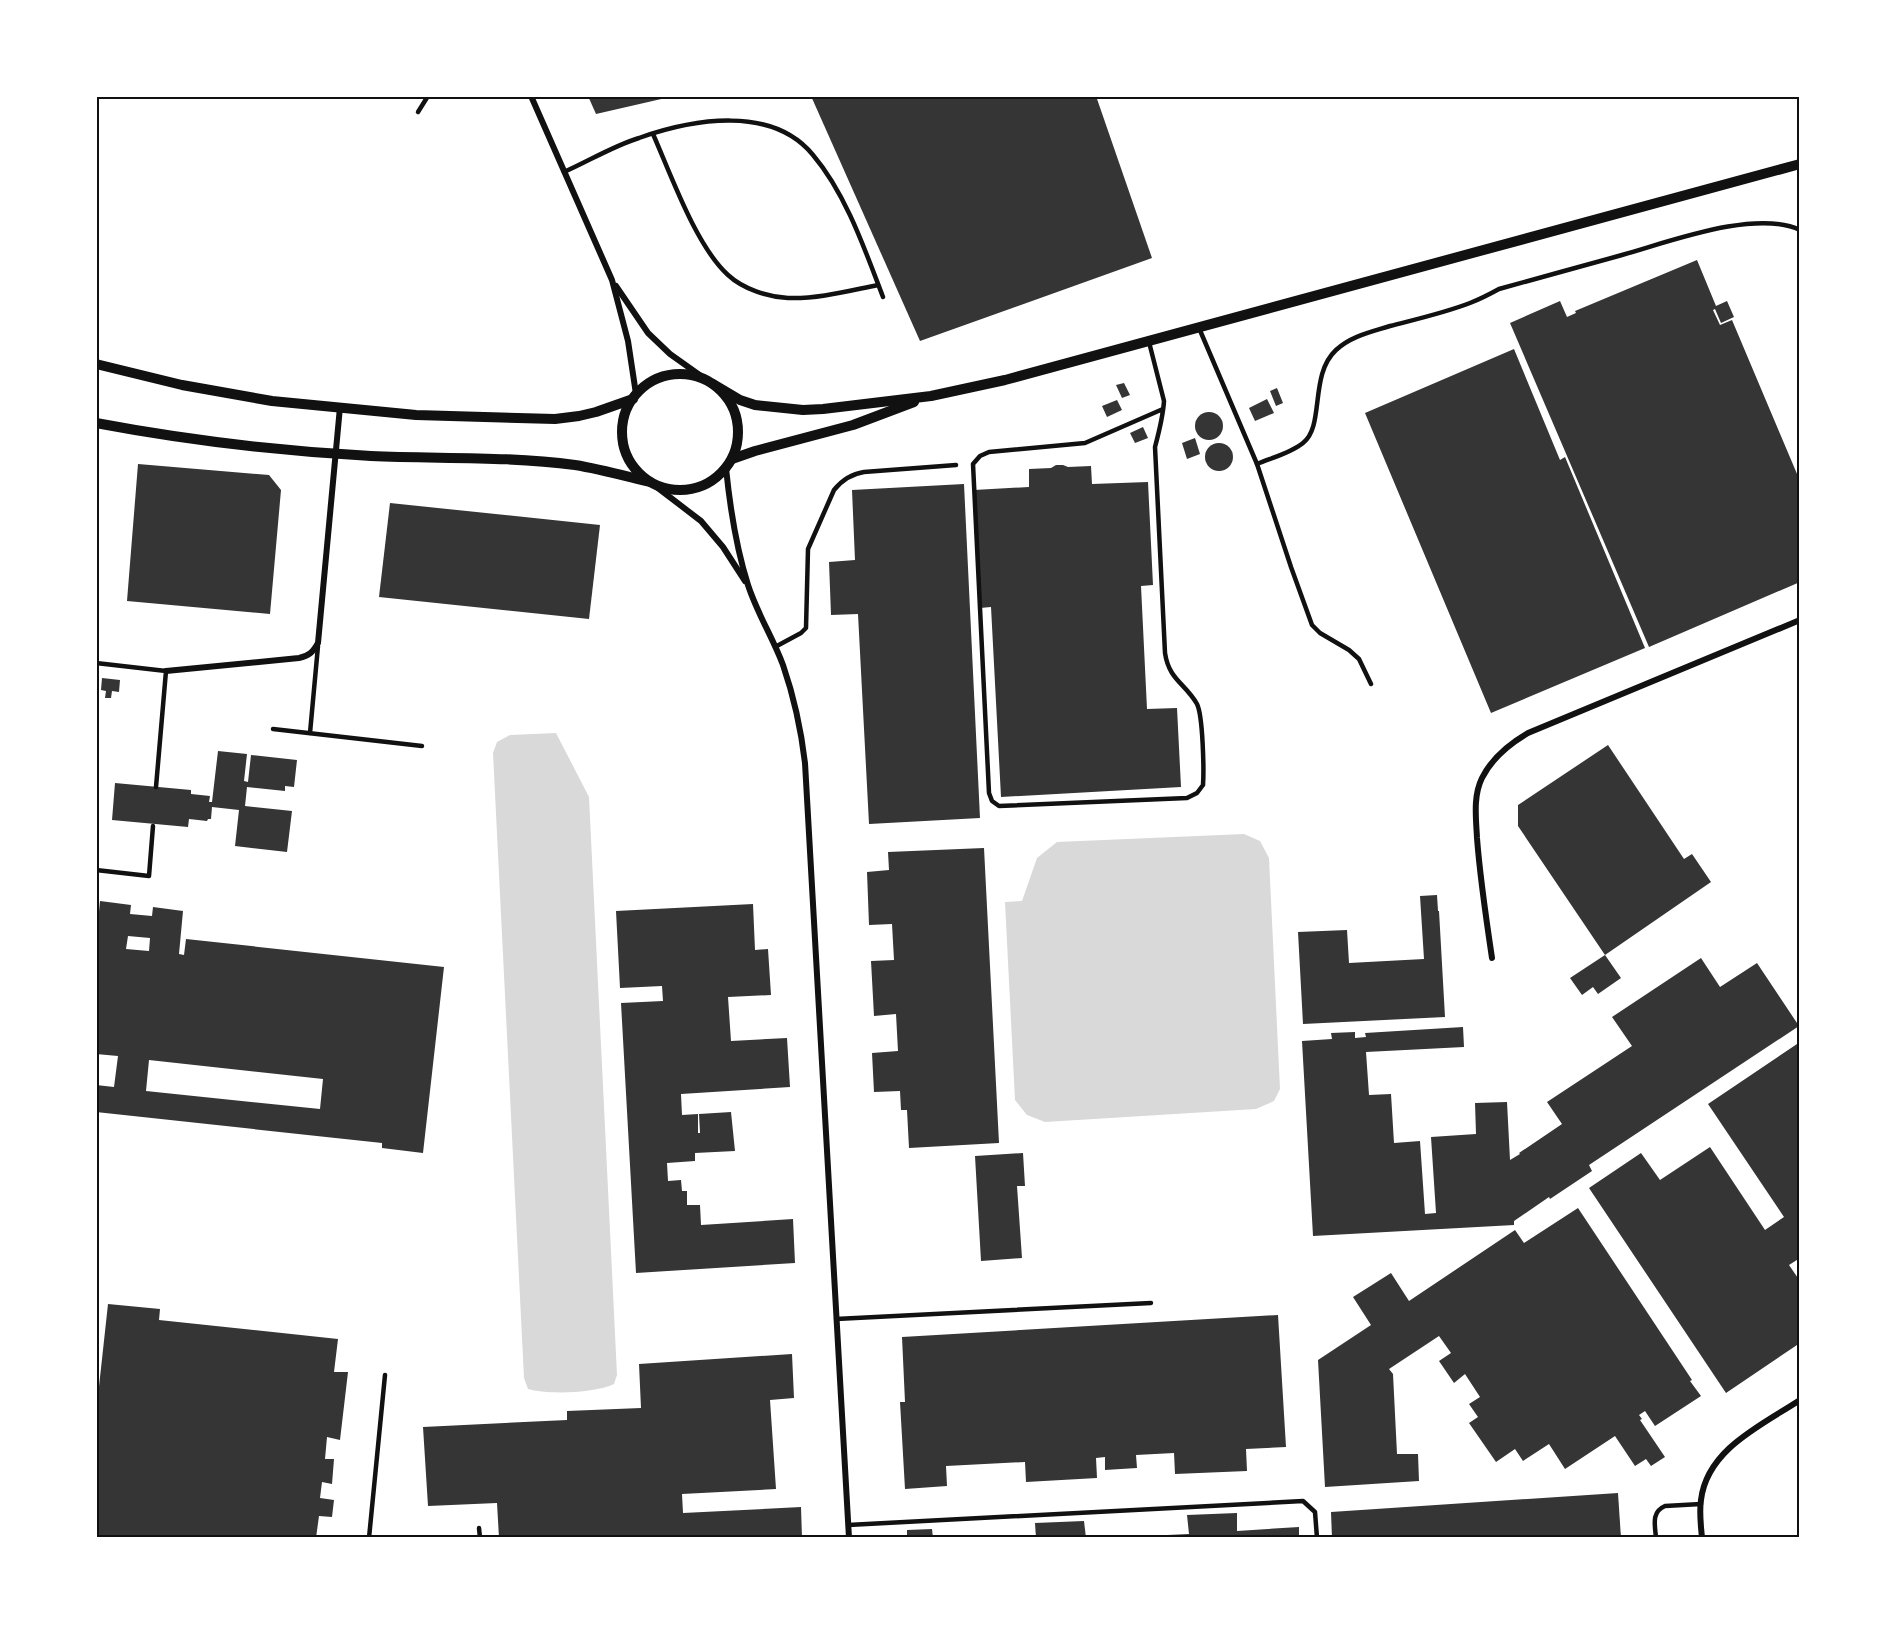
<svg xmlns="http://www.w3.org/2000/svg" width="1896" height="1634" font-family="'Nunito Sans',sans-serif">
	<rect width="100%" height="100%" fill="#fff"/>
	<g fill="#d9d9d9">
		<path d="M556,733L589,797L617,1375L614,1384C596,1393 548,1395 528,1389L524,1378L493,753L497,742L510,735Z"/>
		<path d="M1244,834L1260,841L1269,858L1280,1089L1274,1101L1256,1109L1045,1122L1027,1115L1015,1100L1005,902L1022,901L1037,858L1057,842Z"/>
	</g>
	<g fill="#353535" fill-rule="evenodd">
		<path d="M588,96H670V97L596,114Z"/>
		<path d="M811,96H1096L1152,258L920,341Z"/>
		<path d="M1697,260L1716,306L1727,301L1734,317L1721,323L1715,309L1713,310L1720,325L1732,320L1800,481V582L1649,647L1510,323L1560,301L1567,317L1576,313L1575,311Z"/>
		<path d="M1514,349L1560,460L1565,457L1645,648L1491,713L1365,413Z"/>
		<path d="M1124,383L1130,395L1122,398L1116,385Z"/>
		<path d="M1277,388L1283,403L1276,406L1270,391Z"/>
		<path d="M1267,399L1274,413L1255,421L1249,408Z"/>
		<path d="M1117,400L1122,410L1107,417L1102,406Z"/>
		<circle cx="1209" cy="426" r="14"/>
		<path d="M1143,427L1148,438L1135,443L1130,433Z"/>
		<path d="M1195,438L1200,454L1187,459L1182,443Z"/>
		<circle cx="1219" cy="457" r="14"/>
		<path d="M138,464L269,475L281,490L270,614L127,601Z"/>
		<path d="M1056,465H1063L1068,467L1091,466L1092,484L1148,482L1153,585L1141,586L1147,709L1177,708L1181,787L1001,797L991,607L980,608L974,490L1029,487V469L1051,468Z"/>
		<path d="M964,484L980,818L869,824L858,614L831,615L829,562L855,560L852,490Z"/>
		<path d="M390,503L600,525L589,619L379,597Z"/>
		<path d="M102,678L120,680L119,692L112,691L111,698H105L106,691L101,690Z"/>
		<path d="M1608,745L1684,859L1692,854L1711,882L1605,955L1518,826V805Z"/>
		<path d="M218,751L247,754L244,781L248,782L251,755L297,760L294,787L285,786V791L247,787L245,806L292,811L287,852L235,846L239,810L212,807L211,819H208L207,821L189,819L188,827L112,820L115,783L191,790V794L210,796L209,802H212Z"/>
		<path d="M984,848L999,1143L909,1148L907,1110H901L900,1091L874,1092L872,1053L898,1051L896,1014L874,1016L871,961L894,960L892,924L869,925L867,872L889,870L888,852Z"/>
		<path d="M1437,895L1438,911H1439L1445,1017L1303,1024L1298,932L1347,930L1349,963L1424,959L1420,896Z"/>
		<path d="M100,901L131,905L130,914L152,916L153,907L183,911L179,954L184,955L186,939L444,967L423,1153L382,1148V1143L96,1112V1085L114,1087L118,1056L96,1054V944ZM128,936L150,938L149,951L126,949ZM149,1060L323,1079L320,1109L146,1091Z"/>
		<path d="M753,904L755,950L768,949L771,995L728,997L731,1041L787,1038L790,1087L681,1094L682,1115L698,1114V1133H700L699,1114L731,1112L735,1151L695,1153V1161L667,1163L668,1181L681,1180L682,1191H687V1205H700L701,1225L793,1219L795,1263L636,1273L621,1003L663,1001L662,986L620,988L616,911Z"/>
		<path d="M1605,955L1621,978L1598,994L1593,987L1582,995L1570,978Z"/>
		<path d="M1701,958L1720,987L1757,963L1799,1026L1589,1165L1592,1171L1550,1199L1549,1197L1514,1221V1225L1313,1236L1302,1041L1332,1039L1331,1033L1355,1032V1038L1366,1037L1365,1033L1463,1027L1464,1047L1366,1052L1369,1095L1391,1094L1394,1143L1420,1141L1425,1214L1436,1213L1431,1137L1476,1134L1475,1103L1507,1102L1510,1160L1520,1154L1519,1153L1562,1124L1547,1102L1632,1046L1612,1017Z"/>
		<path d="M1800,1042V1258L1789,1265L1800,1281V1343L1726,1393L1589,1188L1641,1153L1660,1180L1710,1147L1765,1230L1784,1217L1708,1104Z"/>
		<path d="M1023,1153L1025,1186H1017L1022,1258L981,1261L975,1156Z"/>
		<path d="M1578,1208L1692,1380L1690,1381L1701,1396L1655,1426L1645,1411L1639,1415L1642,1419L1640,1420L1665,1457L1651,1466L1646,1459L1635,1466L1615,1436L1565,1469L1549,1444L1523,1461L1515,1449L1496,1462L1469,1423L1478,1417L1469,1404L1480,1397L1465,1374L1454,1383L1439,1361L1451,1353L1439,1336L1389,1369L1393,1374L1397,1454H1418L1419,1481L1325,1487L1318,1360L1371,1325L1353,1297L1391,1273L1409,1301L1515,1230L1524,1243Z"/>
		<path d="M108,1304L160,1309L159,1320L338,1339L334,1372H348L340,1440L327,1437L325,1459H334L332,1484L322,1482L320,1498L334,1500L332,1517L319,1516L316,1538H96V1414Z"/>
		<path d="M1278,1315L1286,1447L1246,1449L1247,1471L1175,1474L1174,1453L1136,1455L1137,1468L1105,1470V1457L1096,1458L1097,1478L1026,1482L1025,1462L946,1466L947,1486L905,1489L900,1402H905L902,1337Z"/>
		<path d="M792,1354L794,1398L770,1400L776,1489L682,1494L683,1513L801,1507L802,1538H499L497,1503L428,1506L423,1427L567,1420V1411L641,1408L639,1364Z"/>
		<path d="M1618,1493L1621,1538H1332L1331,1512Z"/>
		<path d="M1237,1513V1531L1299,1527V1538H1146V1536L1189,1534L1187,1515Z"/>
		<path d="M1084,1521L1086,1538H1036L1035,1523Z"/>
		<path d="M932,1529L933,1538H907V1530Z"/>
	</g>
	<g fill="none" stroke-linecap="round" stroke-linejoin="round">
		<g stroke="#111" stroke-width="4.5">
			<path d="M418,112L428,96"/>
			<path d="M653,134C671,175 696,246 728,275C743,289 768,297 788,298C819,299 848,291 878,285"/>
			<path d="M564,172C589,161 613,146 639,138C693,119 772,105 813,155C846,194 865,250 883,297"/>
			<path d="M1199,328L1257,464L1291,567L1312,625L1320,633L1349,650L1359,659L1371,684"/>
			<path d="M1149,342L1164,401C1163,417 1159,432 1155,447L1165,653C1169,680 1185,683 1197,704C1203,716 1204,770 1203,785L1197,793L1187,798L999,806L992,801L989,793L973,464L980,456L989,452L1085,443L1163,409"/>
			<path d="M1257,464C1271,458 1291,453 1303,443C1325,426 1309,375 1336,350C1351,336 1371,332 1390,326C1417,319 1444,313 1470,303C1480,299 1490,294 1499,289C1540,278 1581,266 1622,255C1669,242 1755,209 1800,230"/>
			<path d="M775,647L801,633L806,628L808,549L834,490C842,480 851,474 864,472L956,465"/>
			<path d="M96,663L166,671L156,787"/>
			<path d="M273,729L422,746"/>
			<path d="M310,733L318,646"/>
			<path d="M96,870L149,876L153,826"/>
			<path d="M836,1319L1151,1303"/>
			<path d="M848,1525L1303,1501L1315,1512L1317,1538"/>
			<path d="M479,1528L480,1538"/>
			<path d="M369,1538L385,1375"/>
			<path d="M1656,1538C1655,1525 1651,1512 1665,1506L1701,1504"/>
		</g>
		<g stroke="#111" stroke-width="6">
			<path d="M531,96L612,280L628,341L636,394"/>
			<path d="M616,286L648,333L670,354L708,381"/>
			<path d="M726,468C730,508 736,547 748,585C757,613 773,638 783,665C794,697 801,729 805,763L849,1538"/>
			<path d="M654,485L701,521L723,547L745,581"/>
			<path d="M166,671L299,658C309,656 313,652 318,643L340,407"/>
			<path d="M1492,958C1486,918 1480,878 1477,838C1476,818 1473,796 1482,778C1492,758 1509,744 1528,733L1800,620"/>
			<path d="M1702,1538C1701,1526 1699,1513 1701,1500C1707,1449 1762,1425 1800,1400"/>
		</g>
		<g stroke="#111" stroke-width="10">
			<path d="M96,364L182,385L272,401L416,415L555,419L579,416L596,412L633,399"/>
			<circle cx="680" cy="432" r="58"/>
			<path d="M713,384L740,400L755,405L803,410L823,409L931,396L1005,380L1800,164"/>
			<path d="M96,423C186,440 279,451 371,456C439,459 507,456 575,465C600,469 625,476 650,482"/>
			<path d="M732,459L755,451L853,425L914,402"/>
		</g>
	</g>
	<rect width="1896" height="1634" fill="none" stroke="#ffffff" stroke-width="195"/>
	<rect x="98" y="98" width="1700" height="1438" fill="none" stroke="#111" stroke-width="2"/>
</svg>
